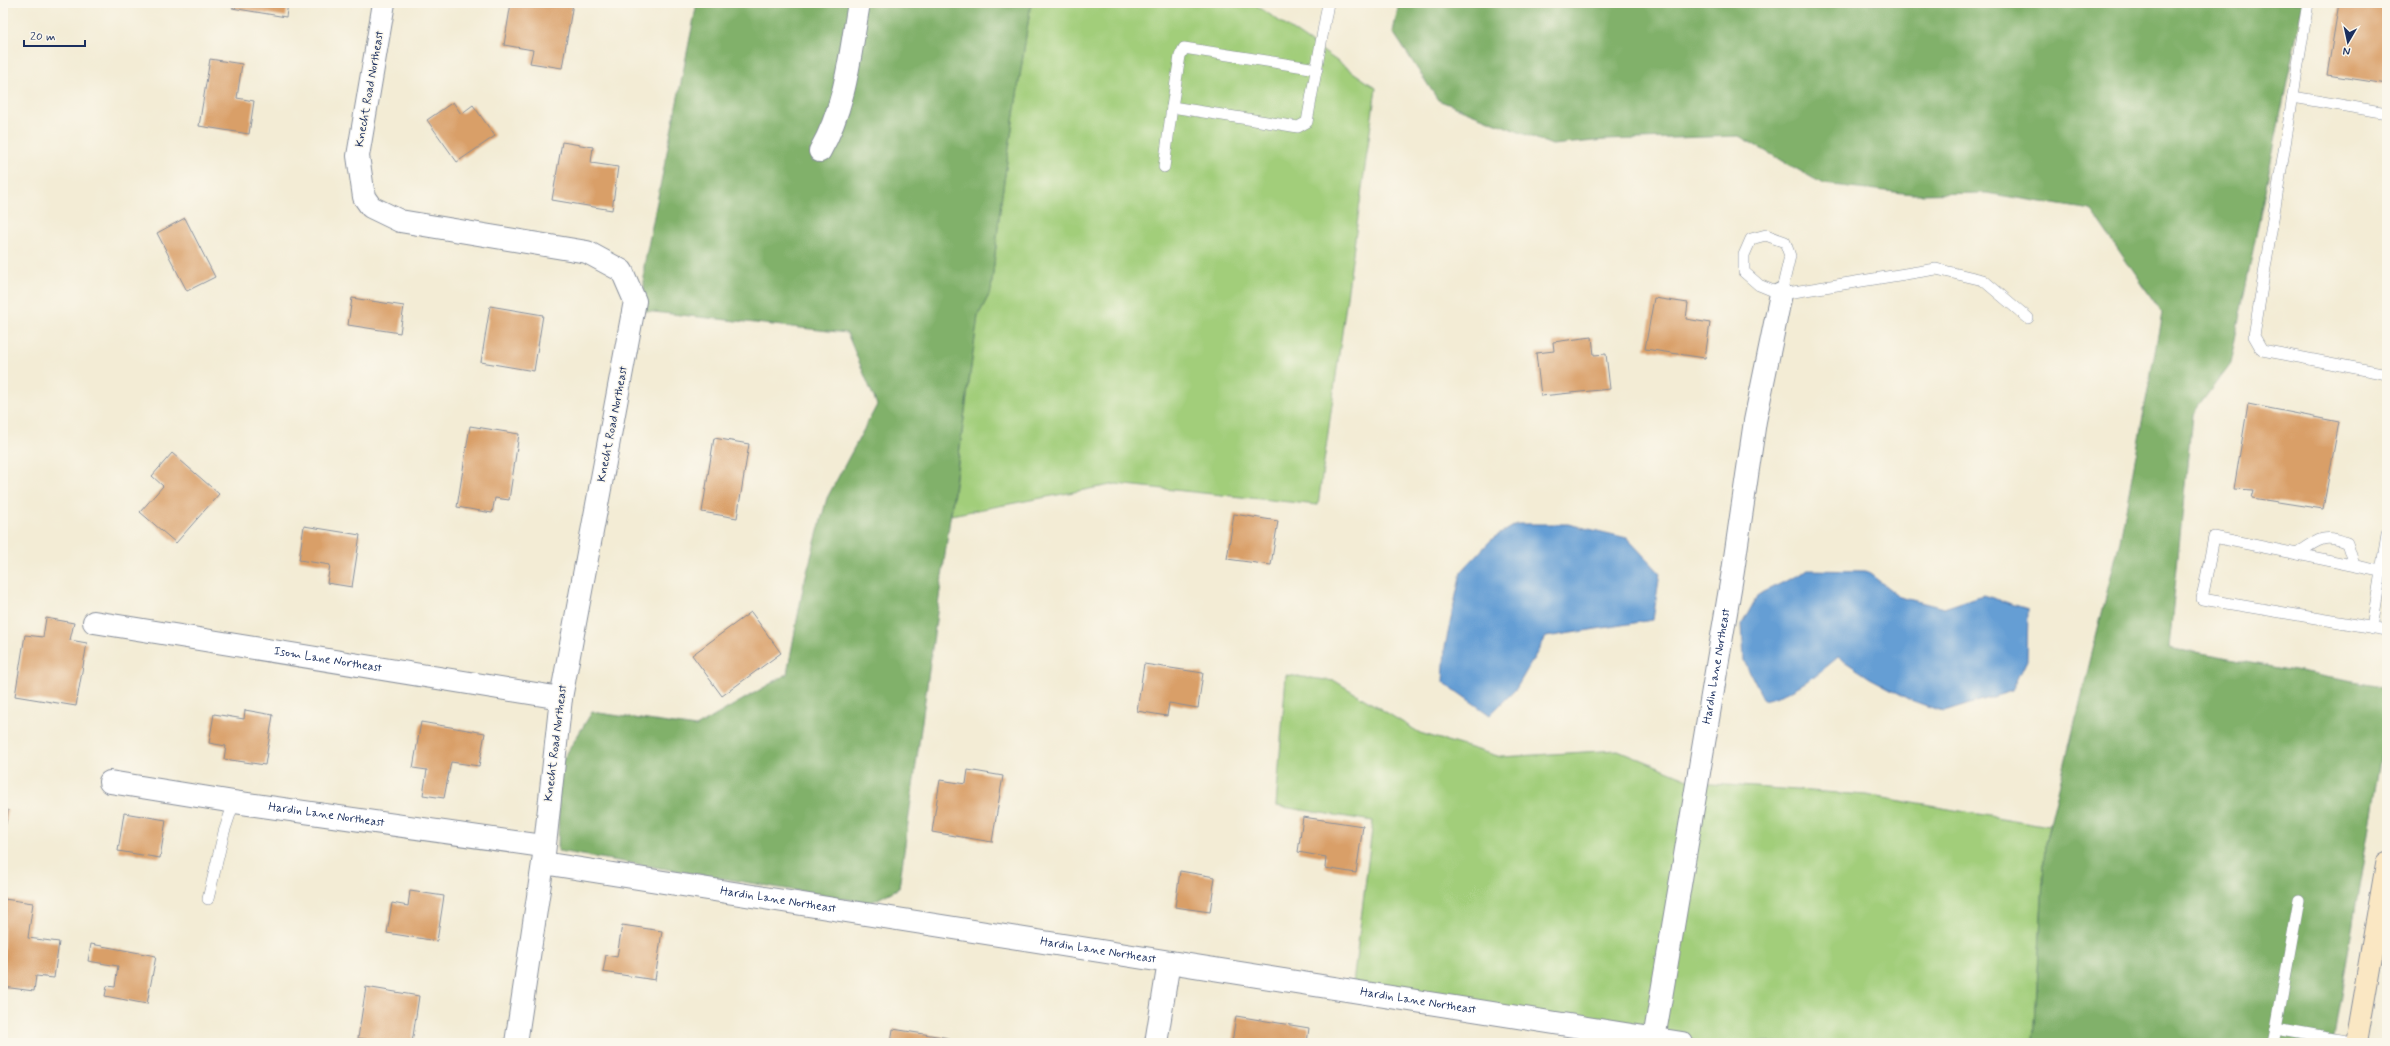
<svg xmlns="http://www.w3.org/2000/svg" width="2390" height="1046" font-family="Mynerve,sans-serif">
	<rect width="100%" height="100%" fill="#fbf7ec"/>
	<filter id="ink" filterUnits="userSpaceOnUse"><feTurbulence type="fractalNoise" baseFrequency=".025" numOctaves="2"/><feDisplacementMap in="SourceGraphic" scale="8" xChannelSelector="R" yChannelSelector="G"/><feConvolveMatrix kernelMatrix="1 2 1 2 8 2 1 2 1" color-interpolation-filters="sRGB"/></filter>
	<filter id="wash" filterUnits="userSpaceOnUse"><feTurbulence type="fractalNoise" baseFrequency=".012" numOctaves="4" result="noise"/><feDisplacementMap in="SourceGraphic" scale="16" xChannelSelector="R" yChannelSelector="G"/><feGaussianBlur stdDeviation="0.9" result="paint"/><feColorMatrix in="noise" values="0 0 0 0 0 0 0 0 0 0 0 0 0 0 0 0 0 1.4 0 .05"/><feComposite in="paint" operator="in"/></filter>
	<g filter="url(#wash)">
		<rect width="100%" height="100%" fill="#f3ecd5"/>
		<g fill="#a2ce7a" stroke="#5e7e6c">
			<path d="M1031,3H1253L1376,88L1318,505L1116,484L951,515L978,316L991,291L1001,201Z"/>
			<path d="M1286,675L1335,681L1420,733L1501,757L1618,750L1698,783L1866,795L2049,826L2045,844L2034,1043H1647L1352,992L1373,821L1276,806Z"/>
		</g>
		<g fill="#81b16a" stroke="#4e7064">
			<path d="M697,3H1031L1001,201L991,291L978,316L899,888L870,903L558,851L559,766L592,712L696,727L787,674L804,583L827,498L877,405L847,333L644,311V266Z"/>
			<path d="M1399,3H2303L2230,364L2192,415L2169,648L2387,688V718L2333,1043H2034L2045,844L2121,536L2162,313L2091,210L1986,193L1912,194L1823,184L1739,136L1605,140L1552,145L1438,100L1393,32Z"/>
		</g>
		<g fill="#659ed4" stroke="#406699">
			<path d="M1517,524H1568L1627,538L1660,573L1653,620L1546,637L1516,689L1490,715L1443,682L1445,647L1461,572L1493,538Z"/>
			<path d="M1808,570L1866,571L1900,597L1944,608L1983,595L2028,609L2027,660L2012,691L1944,712L1913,701L1870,678L1838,657C1816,676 1792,694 1764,700L1744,661L1742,624L1758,595Z"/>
		</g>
		<g id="blocks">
			<g fill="#d99f67">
				<path d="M233,3H288L286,17L232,8Z"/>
				<path d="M511,3H573L562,68L530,63L533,50L504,45Z"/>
				<path d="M2339,3H2387V84L2327,75Z"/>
				<path d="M210,59L242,64L237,98L254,101L249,134L199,126Z"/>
				<path d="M453,102L461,114L473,105L495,136L457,162L427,120Z"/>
				<path d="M562,142L593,147L591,163L618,167L612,210L552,200Z"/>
				<path d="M185,218L215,277L187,291L157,233Z"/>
				<path d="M352,298L404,306L400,333L348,325Z"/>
				<path d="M1654,298L1688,303L1686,319L1710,323L1705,358L1645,349Z"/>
				<path d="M490,306L543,315L534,371L481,362Z"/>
				<path d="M1592,337L1594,355L1606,354L1610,389L1541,396L1536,353L1554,351L1553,342Z"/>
				<path d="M2248,404L2339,422L2323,509L2252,498L2254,490L2234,489Z"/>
				<path d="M470,426L519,434L509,500L495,498L492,513L457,507Z"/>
				<path d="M714,438L749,444L737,518L702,512Z"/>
				<path d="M172,453L219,494L176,543L140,512L163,486L152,476Z"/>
				<path d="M1234,514L1278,521L1271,565L1227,559Z"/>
				<path d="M304,526L360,535L352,587L327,583L330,565L299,560Z"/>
				<path d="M751,612L781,653L722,696L692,655Z"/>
				<path d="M46,618L74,623L70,640L87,643L76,706L15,696L25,635L43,637Z"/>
				<path d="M1144,664L1203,673L1198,708L1169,703L1167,716L1137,711Z"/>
				<path d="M245,710L273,715L265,765L224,759L226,746L209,743L214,714L244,719Z"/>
				<path d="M421,722L485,733L479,766L451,762L444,798L423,795L427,770L413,768Z"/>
				<path d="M968,770L1003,776L992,842L932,832L940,780L966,784Z"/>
				<path d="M3,809L8,810L4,834H3Z"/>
				<path d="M124,813L166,820L160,858L118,851Z"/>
				<path d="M1303,817L1363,826L1356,873L1325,868L1326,857L1298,852Z"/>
				<path d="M1180,871L1215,877L1210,912L1175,907Z"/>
				<path d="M410,891L444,896L437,941L387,933L392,903L408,906Z"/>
				<path d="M4,899L33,903L28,938L59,942L54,978L36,976L34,991L3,987Z"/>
				<path d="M622,925L662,931L655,980L603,972L606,955L617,957Z"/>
				<path d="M91,944L156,956L147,1004L105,996L107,986L115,987L118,966L88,961Z"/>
				<path d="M366,987L419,996L412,1043H376V1041L358,1038Z"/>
				<path d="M1236,1016L1309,1028L1307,1043H1232Z"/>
				<path d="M893,1029L949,1038L948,1043H891Z"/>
			</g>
		</g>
	</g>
	<g filter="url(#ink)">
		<use href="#blocks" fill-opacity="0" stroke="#878e9a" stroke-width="1"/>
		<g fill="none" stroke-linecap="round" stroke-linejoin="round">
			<g stroke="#878e9a" stroke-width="12">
				<g id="lane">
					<path d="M2308,3L2254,336L2262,350L2387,374"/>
					<path d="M2293,97L2387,113"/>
					<path d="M1172,107L1180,56L1184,48L1317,69"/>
					<path d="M1164,167L1172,107L1298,127L1307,122L1328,3"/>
					<path d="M1781,294L1790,256L1785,242L1766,235L1751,239L1744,255V272L1759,285L1781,294L1936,269L1983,280L2028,318"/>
					<path d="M2297,554C2317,540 2324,533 2347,543L2354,565"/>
					<path d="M2380,571L2214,537L2202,599L2387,630"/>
					<path d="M2372,628L2387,534"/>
					<path d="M208,899L224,832L234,802"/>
					<path d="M2276,1029L2299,900"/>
					<path d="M2273,1043L2276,1029L2356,1043"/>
				</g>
			</g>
			<g stroke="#878e9a" stroke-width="24">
				<g id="street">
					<path d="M384,3L358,156L364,197L371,207L400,221L587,252L622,271L635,301L561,698L543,863L516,1043"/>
					<path d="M820,151C846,106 850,54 859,3"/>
					<path id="s1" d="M94,622L561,698"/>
					<path id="s2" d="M110,782L234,802L543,846"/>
					<path id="s3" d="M543,863L1682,1043"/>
					<path id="s4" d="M1654,1039L1733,571L1755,421L1781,294"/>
					<path d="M1156,1043L1169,962"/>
				</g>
			</g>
			<g stroke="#878e9a" stroke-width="24">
				<path id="secondary" d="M2356,1043L2387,864"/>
			</g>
			<use href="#lane" stroke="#fff" stroke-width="11"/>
			<use href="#street" stroke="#fff" stroke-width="22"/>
			<use href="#secondary" stroke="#fae7c3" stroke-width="22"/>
		</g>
	</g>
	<g text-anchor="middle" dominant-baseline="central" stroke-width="3" stroke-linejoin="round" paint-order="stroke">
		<g font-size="12" fill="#1b2f5e" stroke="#fbf7ec">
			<text transform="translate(370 89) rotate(-80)">Knecht Road Northeast</text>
			<text transform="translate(613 424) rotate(-79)">Knecht Road Northeast</text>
			<text stroke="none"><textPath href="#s1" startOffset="237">Isom Lane Northeast</textPath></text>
			<text stroke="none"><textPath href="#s4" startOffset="378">Hardin Lane Northeast</textPath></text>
			<text transform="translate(556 743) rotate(-83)">Knecht Road Northeast</text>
			<text stroke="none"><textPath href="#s2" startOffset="219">Hardin Lane Northeast</textPath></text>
			<text stroke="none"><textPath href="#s3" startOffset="238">Hardin Lane Northeast</textPath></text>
			<text stroke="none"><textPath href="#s3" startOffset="562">Hardin Lane Northeast</textPath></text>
			<text stroke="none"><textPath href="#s3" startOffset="886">Hardin Lane Northeast</textPath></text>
		</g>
	</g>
	<rect width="2390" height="1046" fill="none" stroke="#fbf7ec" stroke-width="16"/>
	<g transform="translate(2348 42) rotate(189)" stroke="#fbf7ec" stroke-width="3" paint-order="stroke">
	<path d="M0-3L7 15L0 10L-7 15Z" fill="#1b2f5e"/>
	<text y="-6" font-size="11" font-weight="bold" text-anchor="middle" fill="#1b2f5e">N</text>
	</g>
	<path d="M24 40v6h61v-6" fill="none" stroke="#1b2f5e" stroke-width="2"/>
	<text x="30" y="40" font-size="12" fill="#1b2f5e" stroke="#fbf7ec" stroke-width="3" paint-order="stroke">20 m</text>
</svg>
